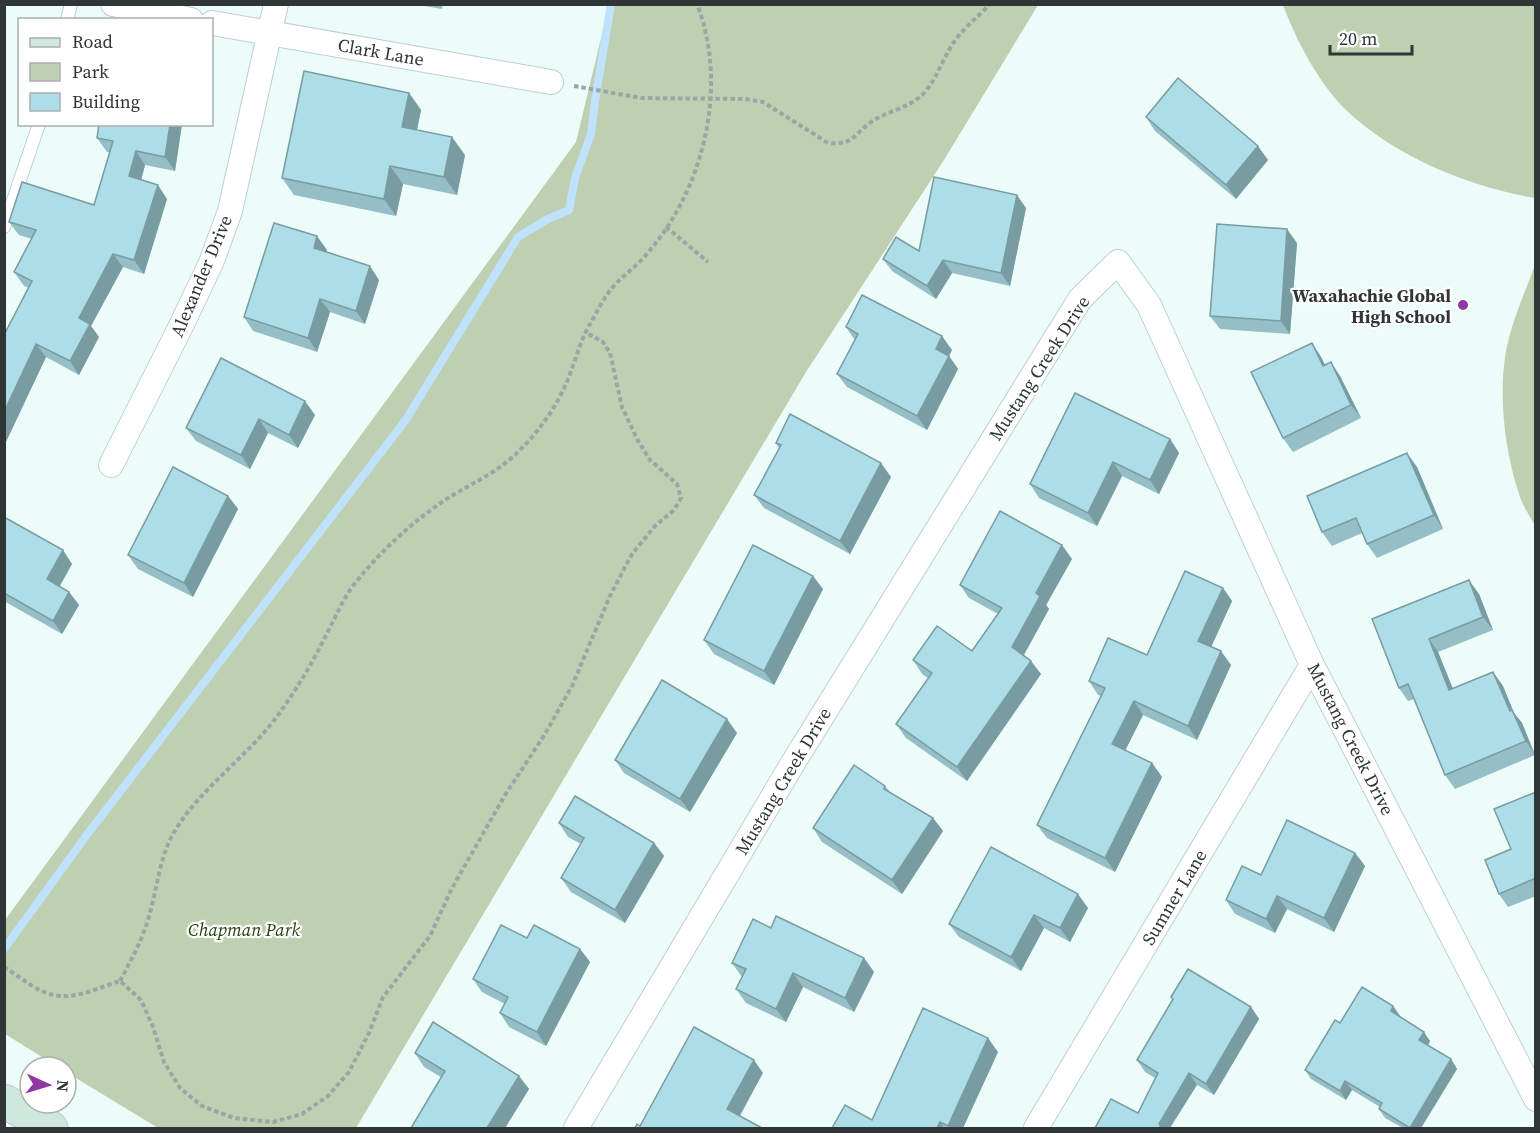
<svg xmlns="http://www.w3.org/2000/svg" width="1540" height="1133" font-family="'Source Serif 4',serif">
	<rect width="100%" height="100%" fill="#ebfcf9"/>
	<g fill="#becfb2">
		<path d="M609,5H1038L944,160L806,372L356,1128H158L66,1072V1067H58L5,1034V920L576,142Z"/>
		<path d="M1283,5H1535V198C1470,187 1395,157 1346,110C1319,84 1296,40 1283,5Z"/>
		<path d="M1535,265V526C1530,516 1522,505 1519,494C1505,451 1499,401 1505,357C1510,325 1524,295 1535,265Z"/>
	</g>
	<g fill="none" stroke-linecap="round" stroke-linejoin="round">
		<path stroke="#c0e3fd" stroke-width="8" d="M4,949L86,836L405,421L518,237L548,219L569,210L575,178L591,134L595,101L611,4"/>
		<g stroke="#c0d0ce" stroke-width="14">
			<g id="service">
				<path d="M67,20L71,4"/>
				<path d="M4,227L39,124"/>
			</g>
		</g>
		<g stroke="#c0d0ce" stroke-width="26">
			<g id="minor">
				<path d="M113,4L191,20"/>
				<path d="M212,23L551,82"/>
				<path d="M111,465L180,328L211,263L230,211L276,4"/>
				<path d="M576,1128L790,768L1080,299L1118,262L1149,305L1312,665L1536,1099"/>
				<path d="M1036,1128L1312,665"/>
			</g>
		</g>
		<g stroke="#c0d0ce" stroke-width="35">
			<path id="secondary" d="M4,1101L51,1128"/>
		</g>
		<g stroke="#99a6a4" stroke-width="4" stroke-dasharray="4.5 3" stroke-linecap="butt">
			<path d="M574,86L641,98L745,99L763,102L828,143C855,145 853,135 871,122C887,111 910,108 924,93C937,78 942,61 952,45C961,30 978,17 990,4"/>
			<path d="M666,227L708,262"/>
			<path d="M4,967C19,976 37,992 54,995C75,1000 100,987 120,981L141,1000L153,1027L164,1062L180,1088L202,1106L234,1118L273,1122L302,1114L328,1096L349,1072L369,1033L383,997L430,936L452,888L505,795L545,734L572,686L610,596L632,554L655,526L674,510L681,498L677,484L650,460L637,439L622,407L610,353L603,342L585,332"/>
			<path d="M120,981C131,960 143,939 149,916C157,890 159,860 172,836C196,791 248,757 278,715C297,689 313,662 327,633C337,615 343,598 356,582C380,552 408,526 439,504C465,486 495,475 518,452C536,434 552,414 563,390C574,369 578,344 590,324C597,312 603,299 612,288C622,276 636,267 646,255C704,189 729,87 697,4"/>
		</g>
		<use href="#service" stroke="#fff" stroke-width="12"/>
		<use href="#minor" stroke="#fff" stroke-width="24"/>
		<use href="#secondary" stroke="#cee9db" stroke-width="33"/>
	</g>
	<g fill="#95bec7">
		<path d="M412,4H443L442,9Z"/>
		<path d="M409,93L421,110L417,130L465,155L457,195L403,184L396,216L294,195L282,178Z"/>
		<path d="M1146,117L1268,160L1236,199L1155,131Z"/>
		<path d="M182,124L175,171L145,165L141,180L167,199L144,274L123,267L91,326L99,337L79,375L46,357L4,446L29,288L24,286L14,272L32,239L19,235L9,222L94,205L110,152H107L97,138Z"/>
		<path d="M1026,208L1010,286L952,273L936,299L892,271L883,259L919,251Z"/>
		<path d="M1297,243L1290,334L1220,329L1210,316Z"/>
		<path d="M327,250L326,252L379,280L365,324L330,312L317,352L253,331L244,317Z"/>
		<path d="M846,327L952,350L949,356L958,369L927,430L847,387L837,374L855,340Z"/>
		<path d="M1312,343L1321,357L1325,365L1340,376L1361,418L1293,452L1283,438Z"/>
		<path d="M221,358L315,415L298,448L268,433L250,469L196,441L186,428Z"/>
		<path d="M1170,439L1179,453L1159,494L1122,476L1097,526L1039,498L1030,484Z"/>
		<path d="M776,443L891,477L850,554L764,508L754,495L779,448Z"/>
		<path d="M1417,467L1443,529L1377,558L1367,544L1362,533L1332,546L1322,532Z"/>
		<path d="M228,496L238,509L193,597L138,569L128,555Z"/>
		<path d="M4,517L72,564L60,586L69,592L79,605L62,634L4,601Z"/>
		<path d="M1072,559L1046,605L1049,609L1024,655L1041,674L967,781L906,738L896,724L928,678L922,674L913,660L972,651L998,614L969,598L960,585Z"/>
		<path d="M1223,588L1232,601L1211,647L1231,665L1197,740L1143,715L1125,750L1152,763L1162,777L1115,872L1047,838L1037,825L1101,696L1098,695L1089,681L1147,655Z"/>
		<path d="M823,589L774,685L714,654L704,640Z"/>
		<path d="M1479,594L1493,630L1438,652L1453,689L1493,672L1503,686L1514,713L1522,723L1535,755L1455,789L1445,775L1414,699L1408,701L1399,688L1372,619Z"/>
		<path d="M737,733L690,812L624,773L615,760Z"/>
		<path d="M885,786L890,792L933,818L943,831L902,894L822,842L813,828Z"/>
		<path d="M1536,792V896L1508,907L1499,894L1511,849Z"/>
		<path d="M559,823L654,843L664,856L625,923L571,892L561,878L581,844L568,837Z"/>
		<path d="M1355,853L1365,866L1334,932L1287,909L1275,933L1235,914L1226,900L1261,875Z"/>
		<path d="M1088,908L1070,942L1044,928L1021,971L959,937L949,924Z"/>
		<path d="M771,928L864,958L874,972L854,1012L803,987L786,1022L746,1003L736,989L742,977L732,963Z"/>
		<path d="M527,938L580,949L590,962L546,1046L509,1027L500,1013L505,1004L482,992L473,979Z"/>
		<path d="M1171,997L1251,1007L1259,1019L1214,1095L1197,1085L1138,1113L1155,1078L1145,1072L1137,1060L1173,1000Z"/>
		<path d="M1393,1006L1400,1016L1399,1017L1430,1041L1428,1045L1451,1059L1457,1069L1421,1128H1403L1385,1118L1379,1109L1380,1107L1352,1090L1346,1100L1311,1079L1305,1070L1340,1023Z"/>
		<path d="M998,1052L963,1128H832L872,1120Z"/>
		<path d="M415,1053L519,1076L529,1089L505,1128H411L441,1077L424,1067Z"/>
	</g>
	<g fill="#799ba2">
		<path d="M409,93L421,110L414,144L402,127Z"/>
		<path d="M170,124H182L175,171L165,157Z"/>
		<path d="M452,137L465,155L457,195L444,177Z"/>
		<path d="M1258,146L1268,160L1236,199L1226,185Z"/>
		<path d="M136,151L145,165L139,189L129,176Z"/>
		<path d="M390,166L403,184L396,216L384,199Z"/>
		<path d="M158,185L167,199L144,274L134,260Z"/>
		<path d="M1017,195L1026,208L1010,286L1001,273Z"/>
		<path d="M1287,229L1297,243L1290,334L1281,321Z"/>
		<path d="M317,236L327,250L323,262L314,248Z"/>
		<path d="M113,254L123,267L91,326L99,337L79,375L70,361L79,318Z"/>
		<path d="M943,260L952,273L936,299L927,286Z"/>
		<path d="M370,266L379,280L365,324L356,311Z"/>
		<path d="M320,299L330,312L317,352L308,338Z"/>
		<path d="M942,336L952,350L945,363L936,349Z"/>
		<path d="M1312,343L1321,357L1332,379L1323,366Z"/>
		<path d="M36,344L46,357L4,446V412Z"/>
		<path d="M949,356L958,369L927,430L917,416Z"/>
		<path d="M1331,362L1340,376L1361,418L1351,405Z"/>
		<path d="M305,401L315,415L298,448L289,435Z"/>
		<path d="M259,419L268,433L250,469L241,455Z"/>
		<path d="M1170,439L1179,453L1159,494L1150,480Z"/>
		<path d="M1407,453L1417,467L1443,529L1434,515Z"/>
		<path d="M1113,462L1122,476L1097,526L1088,513Z"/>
		<path d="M881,463L891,477L850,554L840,541Z"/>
		<path d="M228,496L238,509L193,597L184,583Z"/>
		<path d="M1062,545L1072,559L1046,605L1049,609L1021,660L1012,647L1036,593Z"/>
		<path d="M63,550L72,564L56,592L47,579Z"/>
		<path d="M813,576L823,589L774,685L764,671Z"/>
		<path d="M1469,580L1479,594L1493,630L1483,617Z"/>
		<path d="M1223,588L1232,601L1208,654L1198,641Z"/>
		<path d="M69,592L79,605L62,634L53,621Z"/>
		<path d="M1429,639L1438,652L1459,704L1449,690Z"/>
		<path d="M1221,651L1231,665L1197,740L1188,726Z"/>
		<path d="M1031,661L1041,674L967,781L957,767Z"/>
		<path d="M1493,672L1503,686L1514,713L1522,723L1535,755L1526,741L1510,711Z"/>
		<path d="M1134,701L1143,715L1122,757L1112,744Z"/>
		<path d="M727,719L737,733L690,812L680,799Z"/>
		<path d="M1152,763L1162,777L1115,872L1105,858Z"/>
		<path d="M933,818L943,831L902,894L892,880Z"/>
		<path d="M654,843L664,856L625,923L615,910Z"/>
		<path d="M1355,853L1365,866L1334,932L1324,918Z"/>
		<path d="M1078,894L1088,908L1070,942L1060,928Z"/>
		<path d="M1277,896L1287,909L1275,933L1266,919Z"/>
		<path d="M1034,915L1044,928L1021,971L1011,957Z"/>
		<path d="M580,949L590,962L546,1046L537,1032Z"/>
		<path d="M864,958L874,972L854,1012L845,998Z"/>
		<path d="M793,973L803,987L786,1022L776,1009Z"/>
		<path d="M1393,1006L1400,1016L1397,1020L1391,1011Z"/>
		<path d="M1251,1007L1259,1019L1214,1095L1206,1084Z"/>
		<path d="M1424,1032L1430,1041L1426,1049L1419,1040Z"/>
		<path d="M988,1038L998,1052L963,1128H950L948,1126Z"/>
		<path d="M1451,1059L1457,1069L1421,1128H1410Z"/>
		<path d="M754,1060L763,1073L736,1123L727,1109Z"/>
		<path d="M1189,1073L1197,1085L1170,1128H1159V1124Z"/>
		<path d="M519,1076L529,1089L505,1128H487Z"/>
		<path d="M1345,1081L1352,1090L1346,1100L1340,1091Z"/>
		<path d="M940,1122L944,1128H937Z"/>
	</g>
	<g fill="#addde7" stroke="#799ba2" stroke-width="1.5">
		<path d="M304,71L409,93L402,127L452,137L444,177L390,166L384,199L282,178Z"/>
		<path d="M1178,78L1258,146L1226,185L1146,117Z"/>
		<path d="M99,124H170L165,157L136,151L129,176L158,185L134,260L113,254L79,318L90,324L70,361L36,344L4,412V335L32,281L14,272L36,230L9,222L22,182L94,205L113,141L97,138Z"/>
		<path d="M934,177L1017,195L1001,273L943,260L927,286L883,259L896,237L919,251Z"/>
		<path d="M274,223L317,236L314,248L370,266L356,311L320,299L308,338L244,317Z"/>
		<path d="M1217,224L1287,229L1281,321L1210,316Z"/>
		<path d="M862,295L942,336L936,349L949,356L917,416L837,374L858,334L846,327Z"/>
		<path d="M1312,343L1323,366L1331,362L1351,405L1283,438L1251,372Z"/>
		<path d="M221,358L305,401L289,435L259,419L241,455L186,428Z"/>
		<path d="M1075,393L1170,439L1150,480L1113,462L1088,513L1030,484Z"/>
		<path d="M790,414L881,463L840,541L754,495L781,445L776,443Z"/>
		<path d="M1407,453L1434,515L1367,544L1356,518L1322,532L1307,496Z"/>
		<path d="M173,467L228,496L184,583L128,555Z"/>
		<path d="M1000,511L1062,545L1036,593L1040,596L1012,647L1031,661L957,767L896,724L932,673L913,660L937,626L972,651L1002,608L960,585Z"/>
		<path d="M4,517L63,550L47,579L69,592L53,621L4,593Z"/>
		<path d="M753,545L813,576L764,671L704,640Z"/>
		<path d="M1185,571L1223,588L1198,641L1221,651L1188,726L1134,701L1112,744L1152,763L1105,858L1037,825L1105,688L1089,681L1108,638L1147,655Z"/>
		<path d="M1469,580L1483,617L1429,639L1449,690L1493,672L1510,711L1512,710L1526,741L1445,775L1408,684L1399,688L1372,619Z"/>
		<path d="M662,680L727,719L680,799L615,760Z"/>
		<path d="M854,765L885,786L884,789L933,818L892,880L813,828Z"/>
		<path d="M1536,792V878L1499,894L1485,860L1511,849L1494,809Z"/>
		<path d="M575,796L654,843L615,910L561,878L584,838L559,823Z"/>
		<path d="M1287,820L1355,853L1324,918L1277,896L1266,919L1226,900L1242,866L1261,875Z"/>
		<path d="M991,847L1078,894L1060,928L1034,915L1011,957L949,924Z"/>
		<path d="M776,916L864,958L845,998L793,973L776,1009L736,989L746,969L732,963L753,919L771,928Z"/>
		<path d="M501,925L527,938L534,925L580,949L537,1032L500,1013L508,997L473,979Z"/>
		<path d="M1188,969L1251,1007L1206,1084L1189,1073L1159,1124L1161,1125L1159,1128H1095L1111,1099L1138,1113L1158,1073L1137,1060L1173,999L1171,997Z"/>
		<path d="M1362,987L1393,1006L1391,1011L1424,1032L1419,1040L1451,1059L1410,1128L1379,1109L1382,1103L1345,1081L1340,1091L1305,1070L1335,1020L1340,1023Z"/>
		<path d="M923,1008L988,1038L948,1126L940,1122L937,1128H832L845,1105L872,1120Z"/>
		<path d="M433,1022L519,1076L487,1128H411L445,1071L415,1053Z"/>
		<path d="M694,1027L754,1060L727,1109L762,1128H635L637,1124L640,1126Z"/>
	</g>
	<circle fill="#9037a3" stroke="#fff" stroke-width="2" cx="1463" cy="305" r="6"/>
	<g text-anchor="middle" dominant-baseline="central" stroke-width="4.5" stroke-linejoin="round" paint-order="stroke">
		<g font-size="18" fill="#2f3635" stroke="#fff">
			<text transform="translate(381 52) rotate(10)">Clark Lane</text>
			<text transform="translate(201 276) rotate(-67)">Alexander Drive</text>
			<text transform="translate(1039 368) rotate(-57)">Mustang Creek Drive</text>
			<text transform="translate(1351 739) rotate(63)">Mustang Creek Drive</text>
			<text transform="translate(783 781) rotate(-59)">Mustang Creek Drive</text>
			<text transform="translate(1174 897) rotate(-59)">Sumner Lane</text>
		</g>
		<g font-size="18" font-weight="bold" fill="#2f3635" stroke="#fff" text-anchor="end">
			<text x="1451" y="295">Waxahachie Global<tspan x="1451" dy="21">High School</tspan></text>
		</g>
		<g font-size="18" font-style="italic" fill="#26400f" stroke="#fff">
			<text x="244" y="929">Chapman Park</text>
		</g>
	</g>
	<rect width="1540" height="1133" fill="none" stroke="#2f3635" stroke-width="12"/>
	<rect x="18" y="18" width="195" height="108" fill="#ffffff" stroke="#acafae" stroke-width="1.5"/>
	<rect x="30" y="38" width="30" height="9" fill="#cee9db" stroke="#acafae" stroke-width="1.5"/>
	<text x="72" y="48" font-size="18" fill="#2f3635">Road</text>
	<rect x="30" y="63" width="30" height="18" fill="#becfb2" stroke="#acafae" stroke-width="1.5"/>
	<text x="72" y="78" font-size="18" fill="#2f3635">Park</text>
	<rect x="30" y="93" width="30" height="18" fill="#addde7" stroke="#acafae" stroke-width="1.5"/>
	<text x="72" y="108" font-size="18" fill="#2f3635">Building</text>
	<g transform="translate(48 1085) rotate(94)"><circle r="28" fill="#ffffff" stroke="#acafae" stroke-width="1.5"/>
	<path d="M0-4.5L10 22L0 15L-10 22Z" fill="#9037a3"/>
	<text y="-9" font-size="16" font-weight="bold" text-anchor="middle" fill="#2f3635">N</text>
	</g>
	<path d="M1330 45v9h82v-9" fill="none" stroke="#2f3635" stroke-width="3"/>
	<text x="1339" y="45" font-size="18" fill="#2f3635" stroke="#ffffff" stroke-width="4.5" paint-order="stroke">20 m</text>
</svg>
